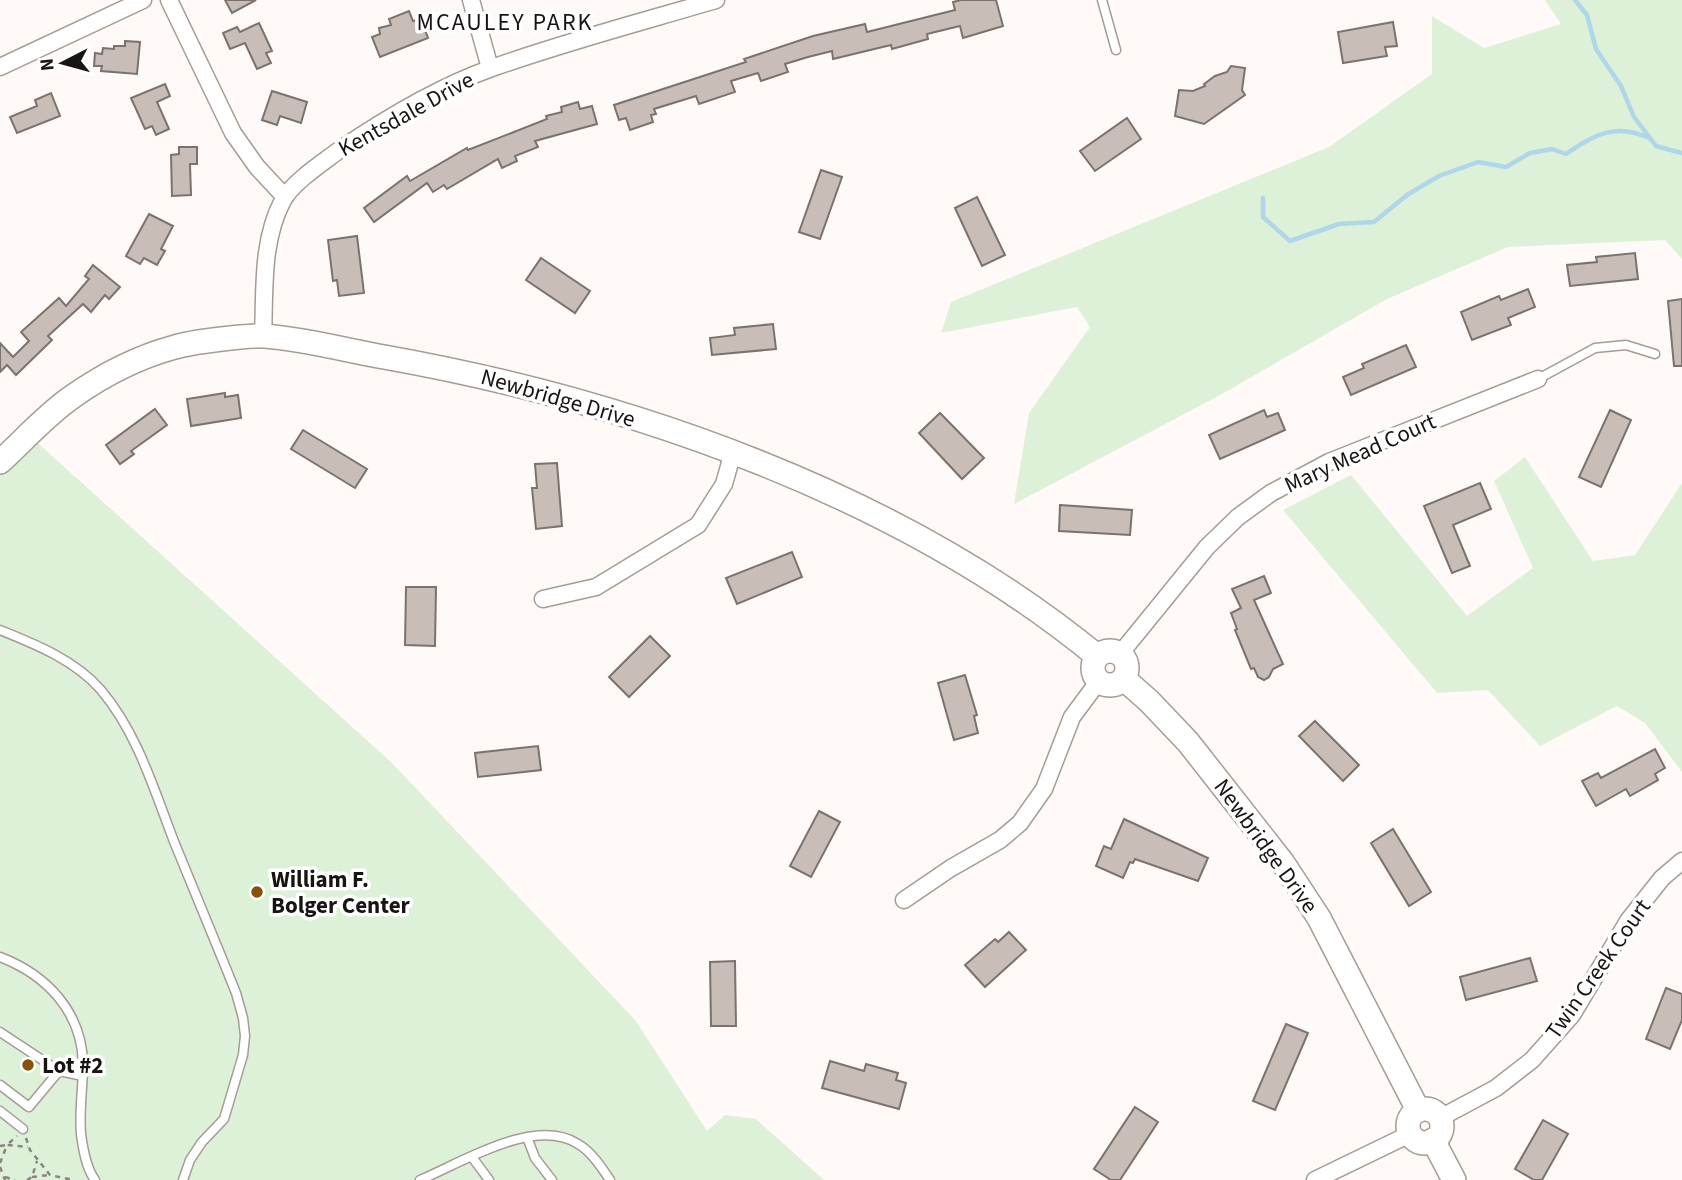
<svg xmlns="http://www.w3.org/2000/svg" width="1682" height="1180" font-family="'Source Sans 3',sans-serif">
	<rect width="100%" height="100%" fill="#fffaf8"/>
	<g fill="#ddf1d8">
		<path d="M1545,0H1682V259L1665,240L1508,247L1387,299L1222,394L1014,504L1029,413L1090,327L1077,307L941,333L951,302L1329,147L1432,74V16L1484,48L1561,24Z"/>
		<path d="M29,435L392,763L636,1021L707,1131L725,1115L756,1119L824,1180H0V464Z"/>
		<path d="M1525,457L1593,561L1635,555L1682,483V772L1645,723L1617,706L1540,746L1488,690L1437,693L1283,510L1351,475L1467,616L1533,568L1494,481Z"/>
	</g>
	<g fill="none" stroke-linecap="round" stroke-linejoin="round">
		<g stroke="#afd6e9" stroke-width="4.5">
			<path d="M1575,0L1587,15L1596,49L1621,86L1634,117L1656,146L1682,153"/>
			<path d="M1263,198V217L1290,241L1339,224L1374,222L1407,195L1439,176L1478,162L1506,167L1530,153L1552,149L1566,154C1596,134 1616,122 1651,139"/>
		</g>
	</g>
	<g fill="#c8bdb7" stroke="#7c726d" stroke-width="2">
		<path d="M225,0H256L232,13Z"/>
		<path d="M961,0H996L1003,26L963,38L960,26L927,34L928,39L892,49L891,45L833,59L832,51L808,57L785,64L788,72L761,81L758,73L731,81L735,92L699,104L696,96L654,109L656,114L651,115L653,122L630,130L626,118L619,120L614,105L746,62L744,59L813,36L865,24L867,32L955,10L953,2Z"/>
		<path d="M409,11L413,21L421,19L428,38L380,57L372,37L380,34L379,28L391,25L389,19Z"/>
		<path d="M1393,22L1397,46L1385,47L1387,56L1343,63L1338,32Z"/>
		<path d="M259,23L272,51L266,53L271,63L257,69L245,43L230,49L223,33L237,27L240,32Z"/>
		<path d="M125,41L140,42L137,74L101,71L102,66H94L95,53L102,54L103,48L114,49V46H125Z"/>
		<path d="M1231,66L1245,68L1242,90L1245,95L1204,124L1175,116L1179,90L1193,91L1205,86L1204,84L1215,76L1227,72Z"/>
		<path d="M165,84L170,96L157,102L169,129L156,135L152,126L145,129L131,98Z"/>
		<path d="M272,91L307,102L301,123L280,116L277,125L262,120Z"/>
		<path d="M51,93L60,116L17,133L10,117L37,106L35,100Z"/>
		<path d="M578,102L580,109L592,106L597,124L535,141L538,147L515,156L517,161L502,168L498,159L447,189L444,185L433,192L427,183L374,222L364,208L407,176L410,181L467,148L468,150L547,119L546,116L562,112L561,107Z"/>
		<path d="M1127,118L1141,139L1095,171L1080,151Z"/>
		<path d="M179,147H197V164H190L191,195L172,196L171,155L179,154Z"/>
		<path d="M821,170L842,177L820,239L799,232Z"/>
		<path d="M977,197L1005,255L982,266L955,208Z"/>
		<path d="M149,214L173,226L161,249L165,251L157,265L144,258L140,264L126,256Z"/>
		<path d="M357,236L364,293L339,296L337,280L333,281L328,240Z"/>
		<path d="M1635,253L1638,279L1570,286L1567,265L1597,262L1596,257Z"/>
		<path d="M541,258L590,291L575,313L526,280Z"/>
		<path d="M93,265L120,287L109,299L105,295L91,312L83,304L48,336L52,340L16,375L7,365L0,372V343L13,357L29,341L21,332L59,298L66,306L89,279L85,276Z"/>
		<path d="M1528,289L1535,307L1508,318L1511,325L1472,340L1461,312L1499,296L1501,300Z"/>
		<path d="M1682,299V366H1674L1668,301Z"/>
		<path d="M773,324L776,349L712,355L710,338L735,335L734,328Z"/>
		<path d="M1406,345L1416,367L1351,395L1343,377L1364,368L1362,364Z"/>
		<path d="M225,393V397L238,395L241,418L191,426L187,399Z"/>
		<path d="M155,409L167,425L131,451L134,454L120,464L106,445Z"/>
		<path d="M1264,410L1267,417L1278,413L1285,430L1220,459L1209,435Z"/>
		<path d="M1610,410L1631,420L1601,487L1579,477Z"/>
		<path d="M940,413L984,458L962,479L919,433Z"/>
		<path d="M303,430L367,469L355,488L291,449Z"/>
		<path d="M557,463L562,526L536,529L532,488H537L535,464Z"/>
		<path d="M1480,483L1491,509L1453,525L1470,566L1452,573L1424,506Z"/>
		<path d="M1060,505L1132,510L1130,535L1059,531Z"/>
		<path d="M792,552L802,577L737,604L726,578Z"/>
		<path d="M1264,576L1271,593L1254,600L1283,664L1273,669L1269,677L1264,680L1258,677L1254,668L1251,669L1235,630L1237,629L1231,613L1241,608L1232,589Z"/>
		<path d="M406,587H436L435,646L405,645Z"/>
		<path d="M650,636L670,656L629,697L609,677Z"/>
		<path d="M965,675L977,715L974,716L978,733L954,740L938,683Z"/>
		<path d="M1315,721L1359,765L1343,781L1299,736Z"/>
		<path d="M538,746L541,770L478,777L475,753Z"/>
		<path d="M1655,749L1665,768L1655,774L1658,780L1630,796L1626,789L1596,806L1582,781L1598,773L1601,778Z"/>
		<path d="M819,811L840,822L811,877L790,866Z"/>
		<path d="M1124,819L1208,858L1198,881L1135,859L1133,863L1130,862L1123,878L1096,866L1104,846L1111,849Z"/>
		<path d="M1393,829L1431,892L1409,906L1371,843Z"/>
		<path d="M1009,932L1026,950L985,987L965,965L995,939L998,942Z"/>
		<path d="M1530,958L1537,981L1466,1000L1460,977Z"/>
		<path d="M735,961L736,1026H711L710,962Z"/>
		<path d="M1666,988L1682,994V1020L1670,1049L1646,1039Z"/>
		<path d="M1286,1024L1308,1033L1275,1110L1253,1101Z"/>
		<path d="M830,1061L864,1071L866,1064L898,1073L896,1080L906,1083L899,1109L822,1088Z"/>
		<path d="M1135,1107L1158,1122L1120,1180H1111L1094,1169Z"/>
		<path d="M1543,1120L1568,1134L1542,1180H1534L1515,1169Z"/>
	</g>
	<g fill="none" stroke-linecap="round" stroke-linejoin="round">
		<g stroke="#a69b95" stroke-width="11">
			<g id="lane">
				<path d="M1102,0L1116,50"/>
				<path d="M1538,379L1595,348L1626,345L1655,354"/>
				<path d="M0,630C35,644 75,660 101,690C138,734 154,790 175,844C195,893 216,943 236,993L243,1018L245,1036L243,1055L224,1119L202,1142L190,1160L183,1180"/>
				<path d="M0,957C47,975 82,1012 83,1064C83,1088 79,1110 81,1134C83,1149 86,1168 95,1180"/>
				<path d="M0,1032L59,1071L83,1076"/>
				<path d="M0,1085L29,1107L59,1071"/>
				<path d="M0,1111L23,1129"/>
				<path d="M527,1137L535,1158L552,1180"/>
				<path d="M472,1157L489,1180"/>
				<path d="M420,1180C461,1163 535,1116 578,1144C591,1151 602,1168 610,1180"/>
			</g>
		</g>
		<g stroke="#a69b95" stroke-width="19">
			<g id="street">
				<path d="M169,0L233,133L257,167L285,197"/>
				<path d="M471,0L490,68"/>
				<path d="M0,67L143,0"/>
				<path d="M263,335C265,291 261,241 283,200C292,183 322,163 338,151C385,119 438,87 492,68C565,42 641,22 716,0"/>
				<path d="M543,599L596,587L698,525L724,484L733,452"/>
				<path d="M1120,654L1207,547L1238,517L1271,493L1329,462L1538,379"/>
				<path d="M904,900L951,868L1000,840L1020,823L1044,789L1072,717L1098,682"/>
				<path d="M1440,1118L1496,1088L1532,1060L1572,1015L1628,921L1662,878L1682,861"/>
				<path d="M1315,1180L1410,1134"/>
			</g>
		</g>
		<g stroke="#a69b95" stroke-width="26">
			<g id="secondary">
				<path d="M0,462C23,441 46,415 72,397C103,375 138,357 175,347C191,342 248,335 265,336C304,339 345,350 384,357C631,401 901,495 1097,656"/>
				<circle cx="1110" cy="668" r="17"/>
				<path d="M1124,679L1149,701L1188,742L1283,863L1319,918L1418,1110"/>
				<circle cx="1425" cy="1126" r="17"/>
				<path d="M1433,1140L1454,1180"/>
			</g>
		</g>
		<g stroke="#8a8583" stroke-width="2.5" stroke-dasharray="5 5" stroke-linecap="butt">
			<path d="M26,1138L30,1150L50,1175L73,1180"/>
			<path d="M0,1146L7,1145L17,1136"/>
			<path d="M0,1163L7,1145L28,1147"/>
			<path d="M0,1167L5,1180"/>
			<path d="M5,1177L15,1180"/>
			<path d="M32,1177L49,1175"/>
			<path d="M27,1180L32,1177L37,1161"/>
		</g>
		<use href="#lane" stroke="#fff" stroke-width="8"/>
		<use href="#street" stroke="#fff" stroke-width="16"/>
		<use href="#secondary" stroke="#fff" stroke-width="23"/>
	</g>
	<g fill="#8a5108" stroke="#fff" stroke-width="2.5">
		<circle cx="257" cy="892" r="7"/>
		<circle cx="28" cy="1065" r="7"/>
	</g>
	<g text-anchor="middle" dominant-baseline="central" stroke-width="7" stroke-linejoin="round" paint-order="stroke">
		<g font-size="23" fill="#181412" stroke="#fff">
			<text transform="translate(406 114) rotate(-29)">Kentsdale Drive</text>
			<text transform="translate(558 398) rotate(16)">Newbridge Drive</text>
			<text transform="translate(1360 453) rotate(-24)">Mary Mead Court</text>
			<text transform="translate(1266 846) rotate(54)">Newbridge Drive</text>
			<text transform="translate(1598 969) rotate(-55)">Twin Creek Court</text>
		</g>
		<g font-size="23" font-weight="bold" fill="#181412" stroke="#fff" text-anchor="start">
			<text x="271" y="879">William F.<tspan x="271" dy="26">Bolger Center</tspan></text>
			<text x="42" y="1065">Lot #2</text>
		</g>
		<g font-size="24" letter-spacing="2" fill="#181412" stroke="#fff">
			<text x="505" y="22">MCAULEY PARK</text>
		</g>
	</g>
	<g transform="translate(63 63) rotate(264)" stroke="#ffffff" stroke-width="5" paint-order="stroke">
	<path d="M0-5L12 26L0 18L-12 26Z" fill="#181412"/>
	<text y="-10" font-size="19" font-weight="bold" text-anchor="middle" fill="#181412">N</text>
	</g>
</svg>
